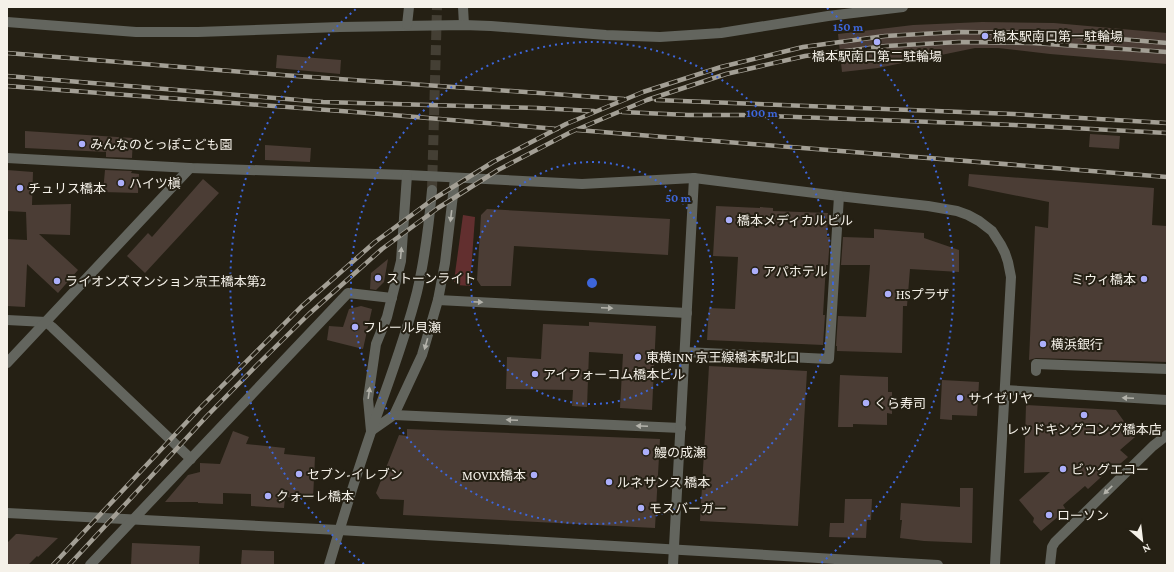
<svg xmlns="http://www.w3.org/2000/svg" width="1174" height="572" font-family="'Crimson Pro','Noto Sans JP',serif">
	<rect width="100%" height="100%" fill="#252014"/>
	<path fill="#622f2f" d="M463,215L475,217L470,286L457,285L454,281Z"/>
	<g fill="#4b3d35">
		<path d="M982,22L1054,23L1167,33V64L1050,54L998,48H975L878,68L842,72L838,34L913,25Z"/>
		<path d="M277,55L341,60L340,74L276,68Z"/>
		<path d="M25,131L133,138L132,158L106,157V152L25,148Z"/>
		<path d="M1090,134L1120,136L1119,149L1089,147Z"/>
		<path d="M265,145L311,148L310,162L265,160Z"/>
		<path d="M7,170L33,172L32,205L71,204L70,235L39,234L78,270L58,293L27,264L25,307L7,306V239L27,240L26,212L7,211Z"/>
		<path d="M105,170L132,171L131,173L139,174L138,193L103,192Z"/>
		<path d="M969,174L1154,188L1152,225L1167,226V362L1036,358L1029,360L1035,226L1048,228L1049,202L968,186Z"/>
		<path d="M203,179L219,193L145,273L127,256L148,233L152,237Z"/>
		<path d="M716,206L760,208V207L773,208V211L828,213L827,237H830L828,265H826L823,315H825L823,345L707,340L709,308L735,309L738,257L713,256Z"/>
		<path d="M487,209L670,219L668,255L514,246L511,286H481L477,280L481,215Z"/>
		<path d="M874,229L924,233V238L959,250V272L910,269L907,306H903L902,353L837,351V346H836L838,316L866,317L870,265H841L843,237L874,238Z"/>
		<path d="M388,259L384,282L376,290L370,289L371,273Z"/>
		<path d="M361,306L372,309L363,349L327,340L329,326L343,327L349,309Z"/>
		<path d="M589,322L656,326L652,410L620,408L623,354L589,352L587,407L572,406L573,390L506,389L507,357L541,359L543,324L589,326Z"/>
		<path d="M709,366L807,371L798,526L700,521Z"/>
		<path d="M840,375L888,377V392H892V414L887,413V425L853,424V427H838Z"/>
		<path d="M942,380L979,382L977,416L952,415V420L940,419Z"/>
		<path d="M1026,405L1116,410L1135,437L1120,450L1128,457L1113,470L1111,468L1088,489L1085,486L1063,505L1066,510L1041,531L1033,522L1034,518L1019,500L1050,472L1024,473Z"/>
		<path d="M407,429L660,439L655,528L403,515L404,500L380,499L376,493L399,435L407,436Z"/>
		<path d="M233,431L249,437L246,444L285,448L284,454L315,457L313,499L285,497L284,508L251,506V494L223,493V504L198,503V502H165L188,475L200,472V463L220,464Z"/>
		<path d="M960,488H973L972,543L924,541L900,538L902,520H900L901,503L960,507Z"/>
		<path d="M845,499H872L871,520H867L866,538L829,537L830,523H844Z"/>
		<path d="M16,534H19L58,538L38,557L37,556L28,565H7V543Z"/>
		<path d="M132,543L200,546L199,565H131Z"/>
		<path d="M242,550L274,551V565H241Z"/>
	</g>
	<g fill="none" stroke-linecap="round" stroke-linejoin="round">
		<path stroke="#443f34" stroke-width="10" stroke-dasharray="10 5" stroke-linecap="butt" d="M432,190L437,7"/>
		<g stroke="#63655e" stroke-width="10">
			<path d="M463,7L464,25"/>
			<path d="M7,22L136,32H198L340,27L464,25L491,26L606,35L660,37L721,33L828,16L903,7"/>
			<path d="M407,25L409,7"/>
			<path d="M7,158L190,168L407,175L582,184L694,178L847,197L928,206L957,211L968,215L979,221L992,231L1001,245L1005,253L1008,262L1011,277L995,565"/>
			<path d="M407,175L401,261L387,317L376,344L368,399L371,431L394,415L422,355L438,300L445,263L455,178"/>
			<path d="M438,300L687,313"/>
			<path d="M7,320L46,322L52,327L191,459"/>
			<path d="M685,352L829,359L839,196"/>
			<path d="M7,363L190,168"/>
			<path d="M1036,371V364L1167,369"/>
			<path d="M1005,390L1167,400"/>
			<path d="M394,415L681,428"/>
			<path d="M7,513L339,530L938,565"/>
			<path d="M90,565L348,293L392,298"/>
			<path d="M329,565C342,521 356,476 371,432C387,386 405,340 417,292C425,258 429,224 432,190"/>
			<path d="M673,565L694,178"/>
			<path d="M1050,565L1052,547L1055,542L1153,446L1167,435"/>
		</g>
		<g stroke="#a39f95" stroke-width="4.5">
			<g id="rail">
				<path d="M7,53L282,75L624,99"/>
				<path d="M7,76L323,102L537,108L594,111"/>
				<path d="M7,86L381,114L557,129"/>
				<path d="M656,100L1013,114L1167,123"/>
				<path d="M622,112L688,115H743L1014,125L1167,133"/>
				<path d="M577,130L1167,177"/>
				<path d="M53,565L198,410L301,307L375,242L432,200L493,162L566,124L643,92L721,67L803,47L885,36L958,32L1031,33L1108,38L1167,43"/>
				<path d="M69,565L207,416L257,365L309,314L382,249L438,208L498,170L571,132L647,100L726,74L805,56L886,46L959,42L1033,43L1167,52"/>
			</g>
		</g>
		<use href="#rail" stroke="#252014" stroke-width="3" stroke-dasharray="9" stroke-linecap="butt"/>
	</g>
	<defs><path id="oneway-solid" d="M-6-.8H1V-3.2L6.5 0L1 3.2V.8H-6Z"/></defs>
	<g fill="#b3b2aa">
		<use href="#oneway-solid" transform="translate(451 216) rotate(97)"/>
		<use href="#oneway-solid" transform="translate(401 253) rotate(-85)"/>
		<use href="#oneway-solid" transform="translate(477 302) rotate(3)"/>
		<use href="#oneway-solid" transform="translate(607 308) rotate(3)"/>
		<use href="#oneway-solid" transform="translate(426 344) rotate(106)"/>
		<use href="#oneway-solid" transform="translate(369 393) rotate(-82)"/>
		<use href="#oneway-solid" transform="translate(1128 398) rotate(-177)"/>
		<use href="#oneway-solid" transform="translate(512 420) rotate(-177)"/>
		<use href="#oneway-solid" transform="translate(642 426) rotate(-177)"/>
		<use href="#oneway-solid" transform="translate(1108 490) rotate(136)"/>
	</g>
	<g fill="none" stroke="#3d66db" stroke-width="2" stroke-dasharray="2 4">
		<circle cx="592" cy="283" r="121"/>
		<circle cx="592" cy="283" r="241"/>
		<path d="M364 564A362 362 0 0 1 357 8M827 8A362 362 0 0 1 820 564"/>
	</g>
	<g fill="#acaffb" stroke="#252014" stroke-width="1.5">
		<circle cx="985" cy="36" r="4"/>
		<circle cx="877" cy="42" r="4"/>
		<circle cx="82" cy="144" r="4"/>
		<circle cx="121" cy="183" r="4"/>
		<circle cx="20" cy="188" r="4"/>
		<circle cx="729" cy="220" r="4"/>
		<circle cx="755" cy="271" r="4"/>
		<circle cx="378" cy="278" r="4"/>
		<circle cx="1144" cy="279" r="4"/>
		<circle cx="57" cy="281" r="4"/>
		<circle cx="888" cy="294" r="4"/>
		<circle cx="355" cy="327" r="4"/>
		<circle cx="1043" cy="344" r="4"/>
		<circle cx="638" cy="357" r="4"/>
		<circle cx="535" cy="374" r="4"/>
		<circle cx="960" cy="398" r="4"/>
		<circle cx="866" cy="403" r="4"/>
		<circle cx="1084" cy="415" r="4"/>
		<circle cx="646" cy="452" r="4"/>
		<circle cx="1063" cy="469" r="4"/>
		<circle cx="299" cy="474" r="4"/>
		<circle cx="534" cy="475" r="4"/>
		<circle cx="609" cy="482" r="4"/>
		<circle cx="268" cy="496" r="4"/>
		<circle cx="641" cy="508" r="4"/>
		<circle cx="1049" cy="515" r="4"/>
	</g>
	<g text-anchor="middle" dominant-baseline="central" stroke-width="4" stroke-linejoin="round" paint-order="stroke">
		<g font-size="13" fill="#f5f1e9" stroke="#252014" text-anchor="start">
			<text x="993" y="36">橋本駅南口第一駐輪場</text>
			<text x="877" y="56" text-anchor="middle">橋本駅南口第二駐輪場</text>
			<text x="90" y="144">みんなのとっぽこども園</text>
			<text x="129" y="183">ハイツ槇</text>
			<text x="28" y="188">チュリス橋本</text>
			<text x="737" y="220">橋本メディカルビル</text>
			<text x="763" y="271">アパホテル</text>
			<text x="386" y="278">ストーンライト</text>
			<text x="1136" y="279" text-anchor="end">ミウィ橋本</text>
			<text x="65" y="281">ライオンズマンション京王橋本第2</text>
			<text x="896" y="294">HSプラザ</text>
			<text x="363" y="327">フレール貝瀬</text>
			<text x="1051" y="344">横浜銀行</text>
			<text x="646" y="357">東横INN 京王線橋本駅北口</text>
			<text x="543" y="374">アイフォーコム橋本ビル</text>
			<text x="968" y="398">サイゼリヤ</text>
			<text x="874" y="403">くら寿司</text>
			<text x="1084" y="429" text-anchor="middle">レッドキングコング橋本店</text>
			<text x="654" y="452">鰻の成瀬</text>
			<text x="1071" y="469">ビッグエコー</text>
			<text x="307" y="474">セブン-イレブン</text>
			<text x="526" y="475" text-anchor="end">MOVIX橋本</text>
			<text x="617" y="482">ルネサンス 橋本</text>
			<text x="276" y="496">クォーレ橋本</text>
			<text x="649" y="508">モスバーガー</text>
			<text x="1057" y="515">ローソン</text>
		</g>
	</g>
	<circle cx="592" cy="283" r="6" fill="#3d66db" stroke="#252014" stroke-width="2"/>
	<g font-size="12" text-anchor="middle" font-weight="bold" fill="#3d66db" stroke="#252014" stroke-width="4" stroke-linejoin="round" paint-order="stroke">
		<text x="848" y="31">150 m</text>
		<text x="762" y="117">100 m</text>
		<text x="678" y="202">50 m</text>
	</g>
	<rect width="1174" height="572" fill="none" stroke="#f5f1e9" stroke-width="16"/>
	<g transform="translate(1142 540) rotate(152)" stroke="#252014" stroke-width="3" paint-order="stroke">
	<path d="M0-3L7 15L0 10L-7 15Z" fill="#f5f1e9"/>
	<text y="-6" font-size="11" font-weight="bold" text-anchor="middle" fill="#f5f1e9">N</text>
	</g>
</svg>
